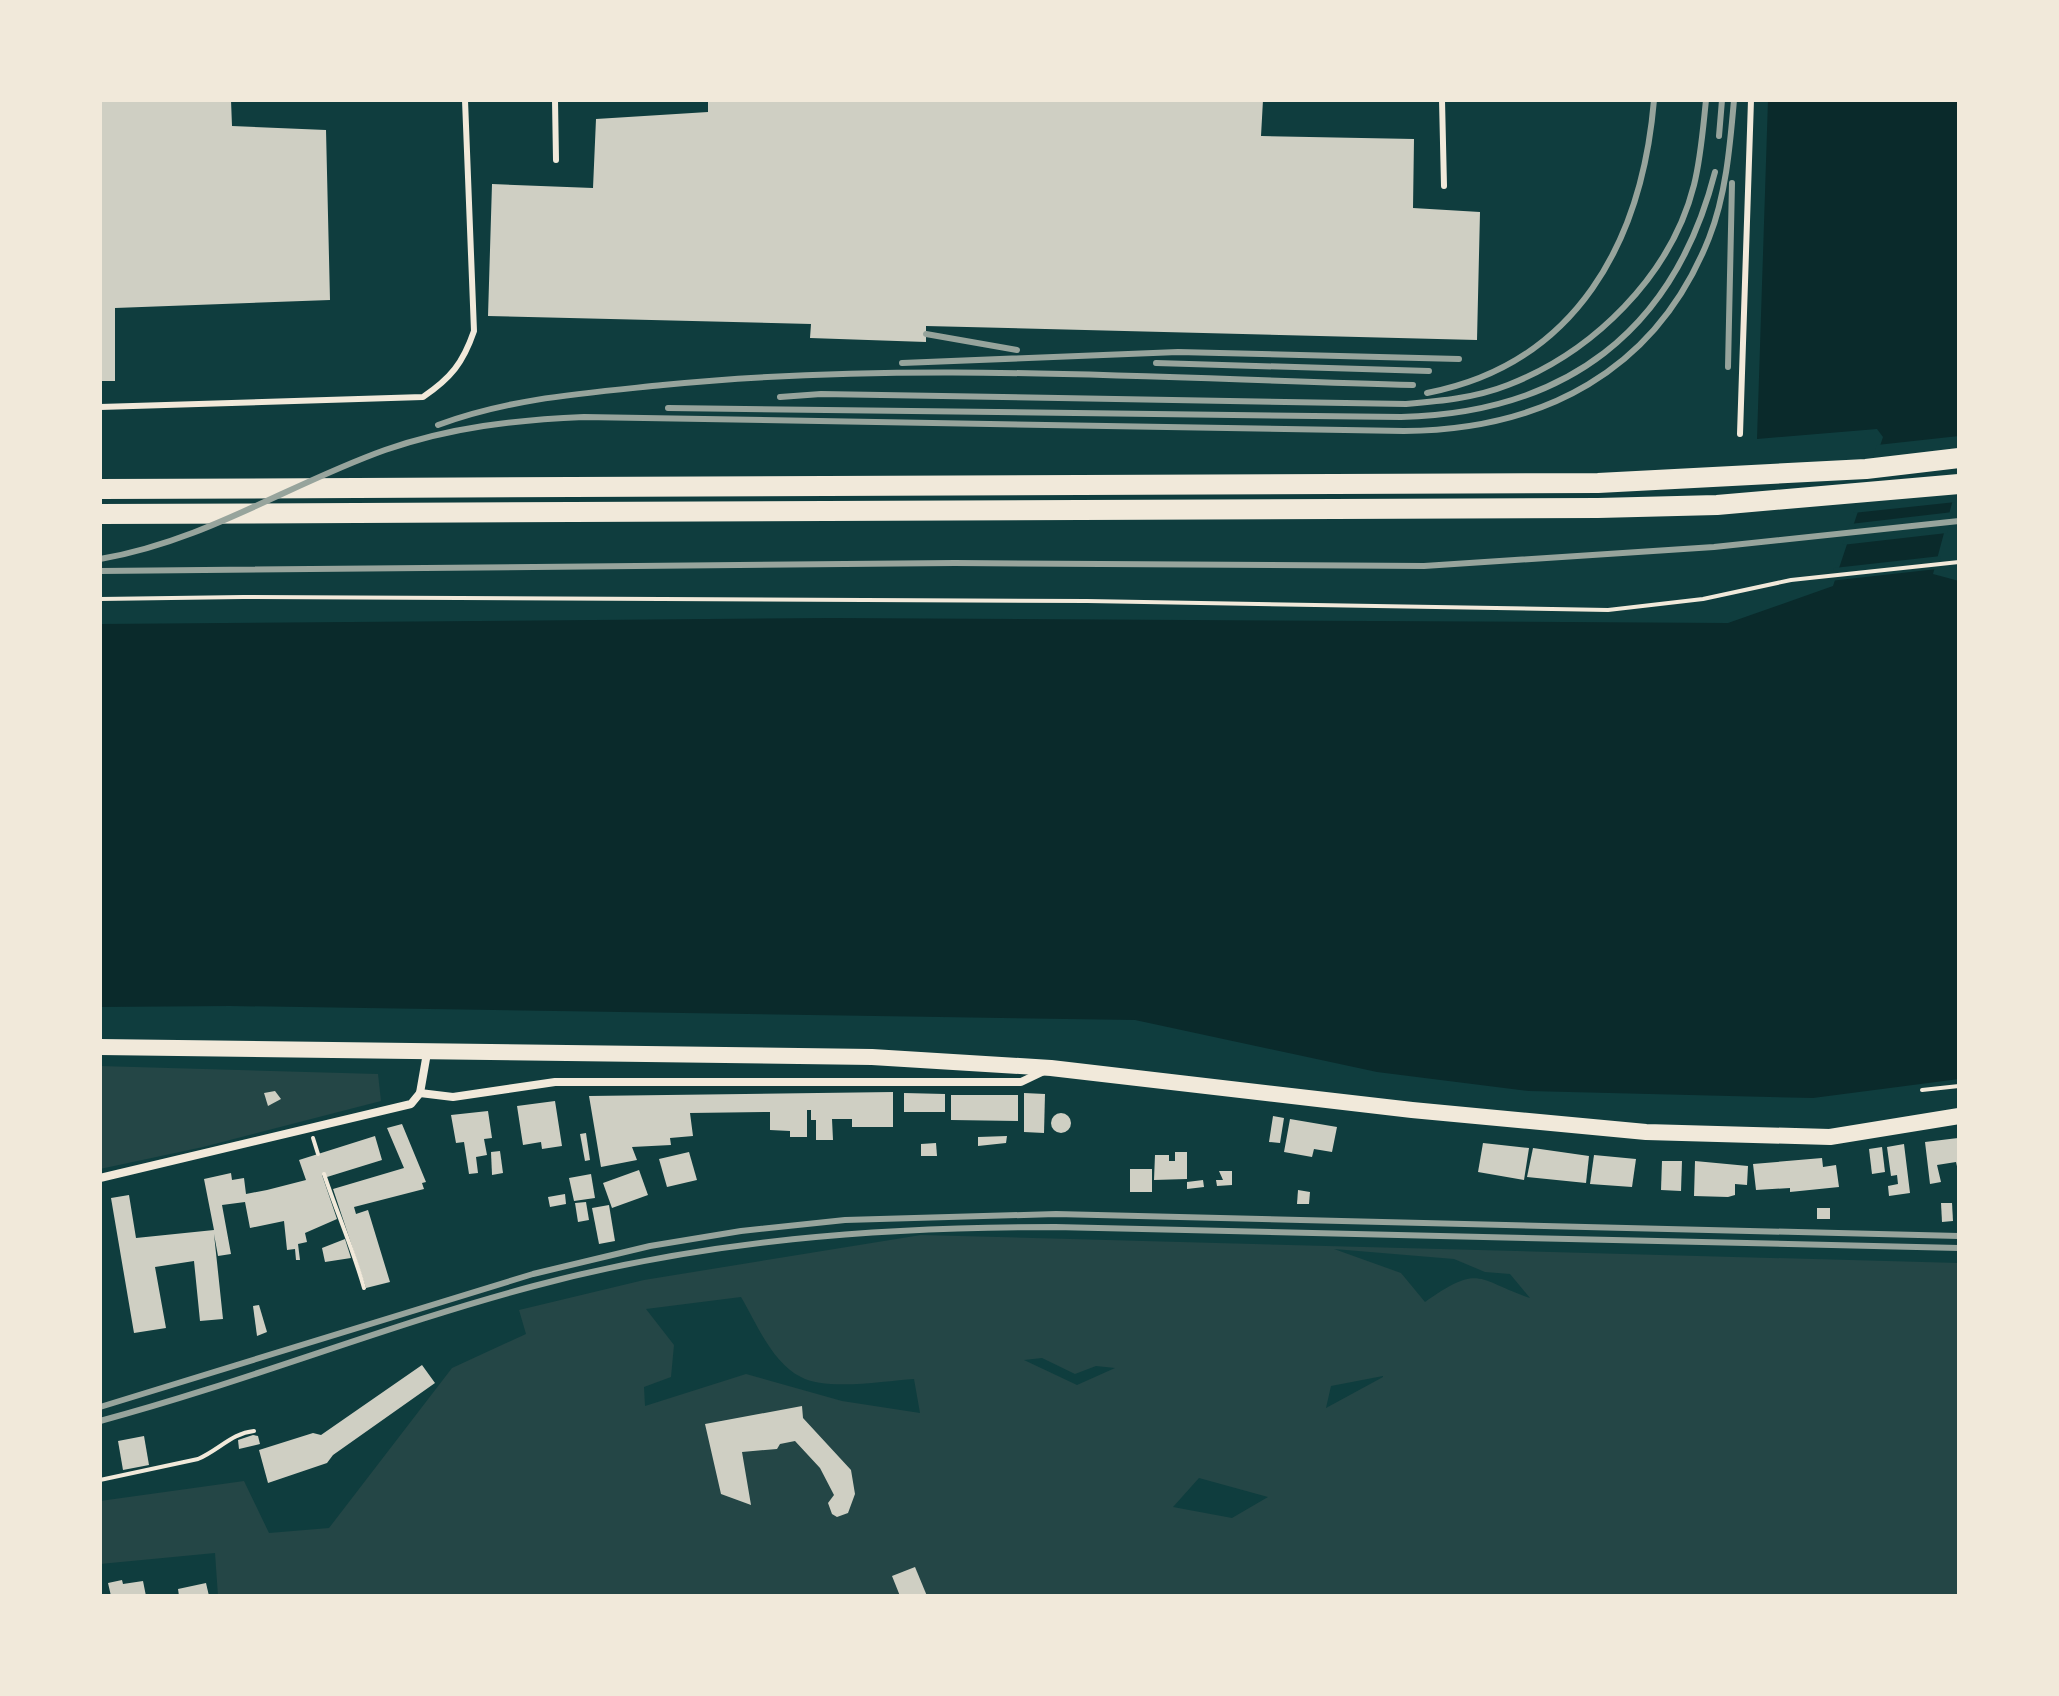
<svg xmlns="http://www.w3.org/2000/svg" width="2059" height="1696" font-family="'PT Sans',sans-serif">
	<rect width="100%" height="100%" fill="#0f3d3e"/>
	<g fill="#244646" fill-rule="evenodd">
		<path d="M100,1066L378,1074L381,1101L203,1147L100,1169Z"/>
		<path d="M921,1235L1959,1263V1596H218L215,1553L100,1564V1501L244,1481L269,1533L329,1528L452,1368L526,1334L519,1310L644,1280ZM1334,1249L1454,1259L1485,1272L1510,1274L1530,1298C1476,1280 1481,1263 1425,1302L1401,1273ZM741,1297C756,1322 772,1363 801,1377C826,1391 885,1381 914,1379L920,1413L842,1401L746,1374L645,1406L644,1387L671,1377L674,1345L646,1309ZM1042,1358L1075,1374L1096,1366L1115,1368L1077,1385L1024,1360ZM1383,1376V1377L1326,1408L1331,1386ZM1199,1478L1268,1497L1232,1518L1173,1507Z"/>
	</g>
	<path fill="#0a2a2b" d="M1768,100H1959V477L1933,574L1959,581V1079L1813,1098L1529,1091L1377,1072L1135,1020L230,1006L100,1007V624L831,618L1728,623L1833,586L1883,437L1877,429L1757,439Z"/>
	<g fill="#0f3d3e">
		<path d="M1959,436L1956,502L1853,513L1877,445Z"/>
		<path d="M1953,512L1947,533L1842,545L1850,524Z"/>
		<path d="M1941,556L1937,569L1830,581L1834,568Z"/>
	</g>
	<g fill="#cfcfc3">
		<path d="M100,100H231L232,126L326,130L330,300L115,308V381H100Z"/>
		<path d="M708,100H1263L1261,136L1414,139L1413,208L1480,212L1477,340L926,326V342L810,338L811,324L488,316L492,184L593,188L596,119L708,112Z"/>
		<path d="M275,1091L281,1099L268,1106L264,1093Z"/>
		<path d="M893,1092V1127H852V1119H832L833,1140H816V1120H811V1110H807V1137H790V1131L770,1130V1112L690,1113L693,1136L670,1138L671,1145L632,1147L637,1160L601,1167L589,1096Z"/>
		<path d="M904,1093L945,1094V1112H904Z"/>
		<path d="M1024,1093L1045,1094L1044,1133L1024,1132Z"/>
		<path d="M951,1095H1018V1121L951,1120Z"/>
		<path d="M555,1101L562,1146L542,1149L541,1142L523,1145L517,1106Z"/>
		<path d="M488,1111L492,1138L484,1139L487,1155L476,1157L478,1173L469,1174L464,1142L456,1143L451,1115Z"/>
		<circle cx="1061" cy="1123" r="10"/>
		<path d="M1273,1116L1284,1118L1280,1143L1269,1142Z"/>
		<path d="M1290,1119L1337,1127L1332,1152L1314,1149L1312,1157L1284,1152Z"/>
		<path d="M402,1124L426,1182L422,1183L424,1189L354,1207L356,1214L368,1210L390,1282L366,1288L333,1189L404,1168L387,1128Z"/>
		<path d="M586,1133L590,1160L585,1161L580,1134Z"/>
		<path d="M375,1136L382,1160L327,1177L322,1175L337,1219L305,1233L307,1242L298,1244L300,1260H296L295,1249L287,1250L284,1221L250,1228L245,1202L222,1205L231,1254L218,1256L214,1234L223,1319L200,1321L194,1261L155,1267L166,1328L134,1333L111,1198L129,1195L136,1238L214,1230L204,1179L231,1173L232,1180L244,1178L246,1194L267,1190L306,1180L299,1160Z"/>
		<path d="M1007,1136L1006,1143L978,1146V1137Z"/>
		<path d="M1958,1138L1959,1175L1956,1162L1937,1165L1941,1182L1930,1184L1925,1142Z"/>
		<path d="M936,1143L937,1156H921V1144Z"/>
		<path d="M1483,1143L1529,1148L1524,1180L1478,1172Z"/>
		<path d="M1904,1144L1910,1193L1889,1196L1888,1186L1898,1184L1897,1175L1891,1176L1887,1147Z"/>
		<path d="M1882,1147L1885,1172L1872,1174L1869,1149Z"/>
		<path d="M1533,1148L1589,1156L1586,1183L1527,1177Z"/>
		<path d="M500,1151L503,1173L492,1175L491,1152Z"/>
		<path d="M689,1152L697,1180L667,1187L659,1159Z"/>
		<path d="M1175,1152H1187V1179L1154,1180L1155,1155H1169V1161H1175Z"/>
		<path d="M1594,1155L1636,1159L1632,1187L1590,1184Z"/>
		<path d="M1822,1158L1823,1167L1836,1165L1839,1187L1790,1192V1188L1756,1190L1753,1164Z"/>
		<path d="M1662,1161H1682L1681,1191L1661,1190Z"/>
		<path d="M1695,1161L1748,1166L1747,1185L1735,1184V1195L1728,1197L1694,1196Z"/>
		<rect x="1130" y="1169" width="22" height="23"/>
		<path d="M639,1170L648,1195L612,1208L603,1183Z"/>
		<path d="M1219,1171H1232V1185L1217,1186L1216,1180H1223Z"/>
		<path d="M591,1174L595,1198L574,1201L569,1178Z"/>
		<path d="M1203,1180L1204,1187L1187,1189V1182Z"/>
		<path d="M1298,1190L1310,1192L1309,1204H1297Z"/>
		<path d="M565,1194L566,1204L550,1207L548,1197Z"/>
		<path d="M586,1202L589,1220L578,1222L575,1203Z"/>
		<path d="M1941,1203H1952L1953,1221L1942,1222Z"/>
		<path d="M609,1205L615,1241L599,1244L592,1208Z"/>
		<rect x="1817" y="1208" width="13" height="11"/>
		<path d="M345,1239L351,1258L325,1262L322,1248Z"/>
		<path d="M259,1305L267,1332L257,1336L253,1306Z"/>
		<path d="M422,1365L435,1383L333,1455L327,1463L268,1483L259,1450L313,1433L321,1435Z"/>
		<path d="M802,1406L803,1418L851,1470L855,1494L848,1513L837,1517L832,1514L828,1503L834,1495L820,1468L795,1441L780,1444L777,1449L742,1452L751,1505L721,1494L705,1424Z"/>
		<path d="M253,1435L258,1436L260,1444L239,1449L238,1440Z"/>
		<path d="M144,1436L149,1465L123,1470L118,1441Z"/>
		<path d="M915,1567L927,1596H900L892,1576Z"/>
		<path d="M122,1580L123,1584L143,1581L146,1596H111L108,1583Z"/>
		<path d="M206,1583L209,1596H179L178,1589Z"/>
	</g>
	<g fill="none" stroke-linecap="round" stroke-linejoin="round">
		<g stroke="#f1e9da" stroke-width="4">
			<path d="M100,599L243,597L1087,601L1608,610L1703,599L1791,580L1959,562"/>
			<path d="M1922,1090L1959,1086"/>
			<path d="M313,1138L318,1154"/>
			<path d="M324,1174C337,1213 353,1249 364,1288"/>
			<path d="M100,1480L198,1459C219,1450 232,1433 254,1431"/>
		</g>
		<g stroke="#f1e9da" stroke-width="6">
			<path d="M555,100L556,160"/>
			<path d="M1442,100L1444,186"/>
			<path d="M100,407L423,397C451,378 463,363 474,331L465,100"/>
			<path d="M1740,434L1751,100"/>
		</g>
		<g stroke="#f1e9da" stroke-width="8">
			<path d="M420,1093L453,1097L555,1082H1021L1044,1071"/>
			<path d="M100,1178L411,1104L420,1093L427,1053"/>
		</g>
		<path stroke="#f1e9da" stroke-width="16" d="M100,1047L872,1057L1051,1068L1412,1110L1646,1132L1830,1137L1959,1116"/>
		<g stroke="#f1e9da" stroke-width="20">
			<path d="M100,489L1598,483L1866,469L1959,458"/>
			<path d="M100,514L1598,508L1717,505L1959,484"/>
		</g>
		<g stroke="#97a49c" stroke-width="6">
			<path d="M1719,136L1722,100"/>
			<path d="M926,334L1017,350"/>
			<path d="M902,363L1178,352L1459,359"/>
			<path d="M1156,363L1429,371"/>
			<path d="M1728,367L1732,183"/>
			<path d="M1427,393C1577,364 1642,241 1654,100"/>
			<path d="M780,397L821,394L1406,404C1441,401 1475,398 1508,385C1593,352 1671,276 1694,185C1701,157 1703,128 1706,100"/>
			<path d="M668,408L1401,417C1565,413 1674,332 1715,172"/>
			<path d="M438,425C511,398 586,393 663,385C911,360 1164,379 1413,385"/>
			<path d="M100,559C205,541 287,485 385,450C451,427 515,420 584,417L1404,431C1542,430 1656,372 1709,238C1726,195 1730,146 1734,100"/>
			<path d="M100,571L955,563L1424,566L1714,547L1959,521"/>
			<path d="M100,1407L533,1274L650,1246L741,1231L845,1220L1056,1214L1959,1236"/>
			<path d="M100,1421C246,1382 387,1325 534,1286C706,1240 878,1227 1055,1227L1959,1248"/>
		</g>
	</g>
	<rect width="2059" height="1696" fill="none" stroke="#f1e9da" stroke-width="204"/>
</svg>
